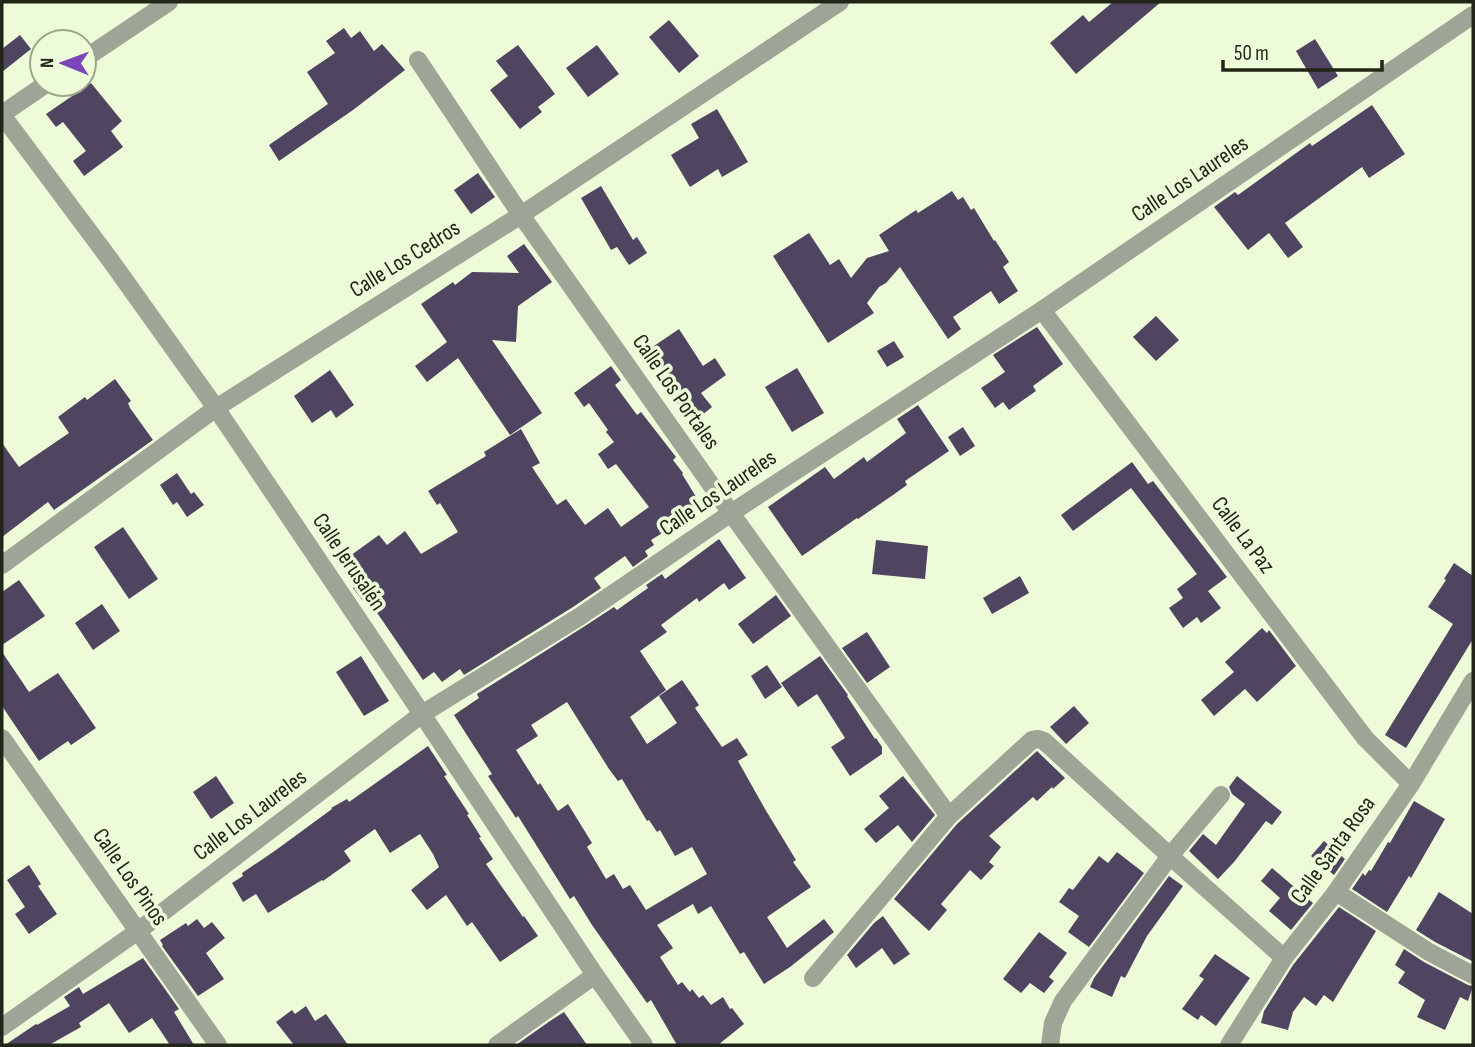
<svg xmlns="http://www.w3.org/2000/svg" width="1475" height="1047" font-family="'Sofia Sans Condensed',sans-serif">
	<rect width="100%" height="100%" fill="#edfbd8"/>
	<g fill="#4f4561" fill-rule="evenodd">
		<path d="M1113,2H1161L1076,74L1050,43L1083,15L1089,22Z"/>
		<path d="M669,20L699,56L679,73L649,37Z"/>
		<path d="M344,28L351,38L360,31L374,51L382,44L405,70L353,110L279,161L269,145L328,104L307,72L335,53L326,41Z"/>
		<path d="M20,35L31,49L2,72V49Z"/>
		<path d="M1315,39L1338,76L1318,89L1296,51Z"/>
		<path d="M518,45L555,94L538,107L542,112L520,129L490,90L508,76L496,61Z"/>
		<path d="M597,45L619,74L588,97L566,68Z"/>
		<path d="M91,83L122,121L111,131L123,147L84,176L73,161L86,151L63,122L56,127L46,114Z"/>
		<path d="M1372,105L1405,154L1369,178L1362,167L1285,223L1303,247L1288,258L1269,233L1248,250L1214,207L1235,192L1238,195L1310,143L1312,146Z"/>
		<path d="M717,109L748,162L722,177L718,169L690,187L671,155L699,138L691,124Z"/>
		<path d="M478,173L495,197L471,214L454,190Z"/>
		<path d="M601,186L633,240L637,237L647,253L629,265L617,247L611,250L581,198Z"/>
		<path d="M952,191L958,200L963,197L971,210L974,208L994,241L995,240L1009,262L1003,267L1018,291L999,304L991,291L953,317L961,329L948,339L900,267L886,283L879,287L867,303L874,313L828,343L773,256L809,233L830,265L839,259L851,278L867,258L889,251L879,235L916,210L918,213Z"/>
		<path d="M524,244L552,282L518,306L516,342L492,340L542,413L510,435L458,358L427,382L415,366L447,342L421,304L453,282L455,285L472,272L519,273L507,256Z"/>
		<path d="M1156,316L1179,340L1156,361L1133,337Z"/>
		<path d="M1037,327L1063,364L1033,386L1036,391L1009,410L1003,402L995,408L981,388L1005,372L993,355Z"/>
		<path d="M679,329L703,366L715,358L726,375L701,393L712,407L697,419L684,404L680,407L669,390L676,385L651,348Z"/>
		<path d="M894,341L904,357L887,367L877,351Z"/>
		<path d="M611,366L621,380L615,385L637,415L641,412L676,457L673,460L683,473L682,474L703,508L651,540L654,545L645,551L648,556L633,567L625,556L594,578L601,588L573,607L464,675L460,669L442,682L434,672L423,680L367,598L363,601L353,588L360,583L343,561L379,535L387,545L405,531L421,554L458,532L440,503L437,505L428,491L486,456L484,452L521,429L540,463L532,467L557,505L566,499L585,525L608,508L621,527L649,507L616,464L608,469L598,454L614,442L606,432L608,430L589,403L584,407L574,393Z"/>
		<path d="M797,368L824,413L792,432L765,387Z"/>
		<path d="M330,370L354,405L336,418L331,410L312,423L294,396Z"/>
		<path d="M115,379L131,401L128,403L130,408L153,440L54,510L48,502L2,537V443L19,467L69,433L58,417L85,397L87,400Z"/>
		<path d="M918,405L949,451L905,481L907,485L893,495L858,519L857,518L802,556L768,507L825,467L834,479L864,457L867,462L906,433L897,419Z"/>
		<path d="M963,427L975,446L960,456L948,437Z"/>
		<path d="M1132,462L1148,484L1153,481L1227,577L1208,591L1221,608L1201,623L1197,617L1183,628L1169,608L1183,598L1177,589L1197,574L1131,488L1073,531L1061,515Z"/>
		<path d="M177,473L191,494L194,492L204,505L187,517L177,502L173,505L160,485Z"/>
		<path d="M123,527L158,579L129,599L94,547Z"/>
		<path d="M719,539L746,578L729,590L724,583L699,602L697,598L661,625L667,632L640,651L666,690L630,717L647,744L677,723L659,696L682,680L699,705L695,708L722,747L737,738L748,755L738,761L765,809L796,860L793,862L811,887L767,917L787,948L824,919L834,932L790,967L764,984L744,952L740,954L711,906L698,914L693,904L657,925L673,948L660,957L678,985L682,982L690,992L692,989L699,998L703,995L711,1005L723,997L730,1009L732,1008L744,1024L718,1045H677L651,1000L647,1003L592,925L574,896L570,899L518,816L516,818L488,776L492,774L454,715L479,698L477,694L585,626L614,607L617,610L648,588L646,585L662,574L665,579ZM567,702L609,769L618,781L622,779L647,821L649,820L657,832L660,830L675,856L692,847L707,874L646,910L630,885L623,889L614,874L606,879L587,847L592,843L568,804L558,811L540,783L538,785L516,750L538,736L531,725Z"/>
		<path d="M876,540L928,546L925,579L872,574Z"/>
		<path d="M1454,563L1473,576V639L1406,748L1385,735L1453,624L1428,607L1446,580L1444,579Z"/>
		<path d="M1020,576L1029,593L992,614L983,598Z"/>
		<path d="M19,580L45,616L2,645V592Z"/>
		<path d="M776,595L791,616L753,644L738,624Z"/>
		<path d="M102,604L120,631L93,650L75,623Z"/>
		<path d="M1262,628L1267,633L1269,630L1296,666L1257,702L1245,689L1214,716L1201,700L1234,672L1225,662Z"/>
		<path d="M867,632L890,667L867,683L842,648Z"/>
		<path d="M2,652L29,692L58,673L96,728L71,745L68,741L39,761L2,706Z"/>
		<path d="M361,656L389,701L364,716L336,672Z"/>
		<path d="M820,656L848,695L847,696L875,739L876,738L882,747V754L850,776L831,747L845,738L817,694L798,707L781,683Z"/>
		<path d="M767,665L782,687L765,699L751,676Z"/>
		<path d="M1074,706L1089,723L1066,744L1050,727Z"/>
		<path d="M428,746L447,775L444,776L469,814L467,815L481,837L479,838L493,859L486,864L523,917L524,916L538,936L500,962L472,922L467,926L446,895L427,910L411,890L439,867L433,854L420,834L390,853L375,829L344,851L351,861L323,881L322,880L268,913L256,894L243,902L232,883L243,876L242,873L276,850L332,809L331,808L347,799L349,802Z"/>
		<path d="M1037,751L1065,778L1053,789L1052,787L1037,801L1033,797L989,836L1001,847L989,862L994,866L981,880L970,870L941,904L947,910L929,931L894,899L957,824Z"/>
		<path d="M216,776L234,803L211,819L193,792Z"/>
		<path d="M903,776L935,815L912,842L898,825L876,843L864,829L889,808L879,796Z"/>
		<path d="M1237,776L1282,812L1272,825L1266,821L1234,862L1218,879L1189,851L1203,834L1216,845L1245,804L1232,794L1229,787Z"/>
		<path d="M1414,801L1445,819L1411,878L1409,876L1387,912L1352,889L1363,873L1365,876L1369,870L1371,871L1388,842L1390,843Z"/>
		<path d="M1324,841L1345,859L1334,875L1311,856Z"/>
		<path d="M1117,852L1144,873L1089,947L1068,932L1079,916L1059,902L1069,888L1073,890L1099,856L1108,863Z"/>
		<path d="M29,865L41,884L38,886L57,914L29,934L15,914L25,907L7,880Z"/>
		<path d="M1272,868L1313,903L1291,930L1269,911L1280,898L1261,881Z"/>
		<path d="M1169,876L1183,886L1147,936L1125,978L1121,976L1112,997L1090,987L1094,978Z"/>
		<path d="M1439,892L1473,914V959L1472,961L1435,942L1416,930Z"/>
		<path d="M1339,907L1376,931L1333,1002L1324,995L1316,1006L1304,997L1293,1012L1288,1030L1261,1023L1264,1011L1293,965Z"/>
		<path d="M883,916L910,954L894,965L882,948L856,968L847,955L874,923Z"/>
		<path d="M197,919L204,928L212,922L225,938L206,953L224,979L198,996L162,946L163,945L160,940L186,923L188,926Z"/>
		<path d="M1039,932L1067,953L1049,977L1054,981L1044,993L1030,983L1021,993L1003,979Z"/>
		<path d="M1404,949L1424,962L1468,985L1473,986L1468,1001L1460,997L1445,1030L1417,1017L1425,1000L1398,983L1405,972L1395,965Z"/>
		<path d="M1215,954L1250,978L1216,1026L1201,1015L1198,1020L1182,1009L1204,979L1199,976Z"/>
		<path d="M143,958L179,1009L174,1012L194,1045H170L152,1018L129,1033L109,1003L79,1023L81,1027L49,1045H5L36,1024L37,1025L70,1006L64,997L79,987L83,994Z"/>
		<path d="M306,1006L315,1021L326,1014L348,1045H294L276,1022L292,1010L295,1014Z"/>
		<path d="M564,1012L587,1045H516L550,1021Z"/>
	</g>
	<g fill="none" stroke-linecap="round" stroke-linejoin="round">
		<g stroke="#9ea496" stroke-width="18">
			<path d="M84,59L169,2"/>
			<path d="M418,60L521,215L731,513L949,816"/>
			<path d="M2,114L46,84"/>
			<path d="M2,115L111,261L216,408L422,714L595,975L644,1045"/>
			<path d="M1042,310L1365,738L1411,784"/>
			<path d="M2,565L216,408L521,215L840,2"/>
			<path d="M2,738L218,1045"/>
			<path d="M1221,795L1170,856L1284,958"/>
			<path d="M1336,892L1429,952L1473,975"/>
			<path d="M813,978L949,816L1032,740L1038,739L1044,741L1170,856L1063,1001L1053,1023L1050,1045"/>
			<path d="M2,1027L138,931L422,714L579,617L731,513L1042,310L1473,15"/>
			<path d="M497,1045L595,975"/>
			<path d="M1229,1045L1284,958L1336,892L1411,784L1473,681"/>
		</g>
	</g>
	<g text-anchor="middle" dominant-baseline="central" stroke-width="7" stroke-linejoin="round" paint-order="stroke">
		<g font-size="23" fill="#212619" stroke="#edfbd8">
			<text transform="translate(1190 179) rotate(-34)">Calle Los Laureles</text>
			<text transform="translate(405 259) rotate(-32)">Calle Los Cedros</text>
			<text transform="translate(676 392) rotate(55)">Calle Los Portales</text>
			<text transform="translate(718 493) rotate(-34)">Calle Los Laureles</text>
			<text transform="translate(1243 535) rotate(53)">Calle La Paz</text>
			<text transform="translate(349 562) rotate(56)">Calle Jerusalén</text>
			<text transform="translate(250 815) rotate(-37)">Calle Los Laureles</text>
			<text transform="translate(1333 850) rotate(-54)">Calle Santa Rosa</text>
			<text transform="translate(130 877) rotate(55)">Calle Los Pinos</text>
		</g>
	</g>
	<rect width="1475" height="1047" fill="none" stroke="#212619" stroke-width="7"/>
	<g transform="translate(63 63) rotate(271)"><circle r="33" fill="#edfbd8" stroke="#9ba68c" stroke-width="2"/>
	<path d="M0-5L12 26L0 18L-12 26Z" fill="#7b45bc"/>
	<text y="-10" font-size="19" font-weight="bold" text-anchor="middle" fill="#212619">N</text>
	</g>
	<path d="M1223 60v10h159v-10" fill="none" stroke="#212619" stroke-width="3.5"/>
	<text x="1234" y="60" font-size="21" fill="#212619" stroke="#edfbd8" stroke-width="5" paint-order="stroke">50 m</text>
</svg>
